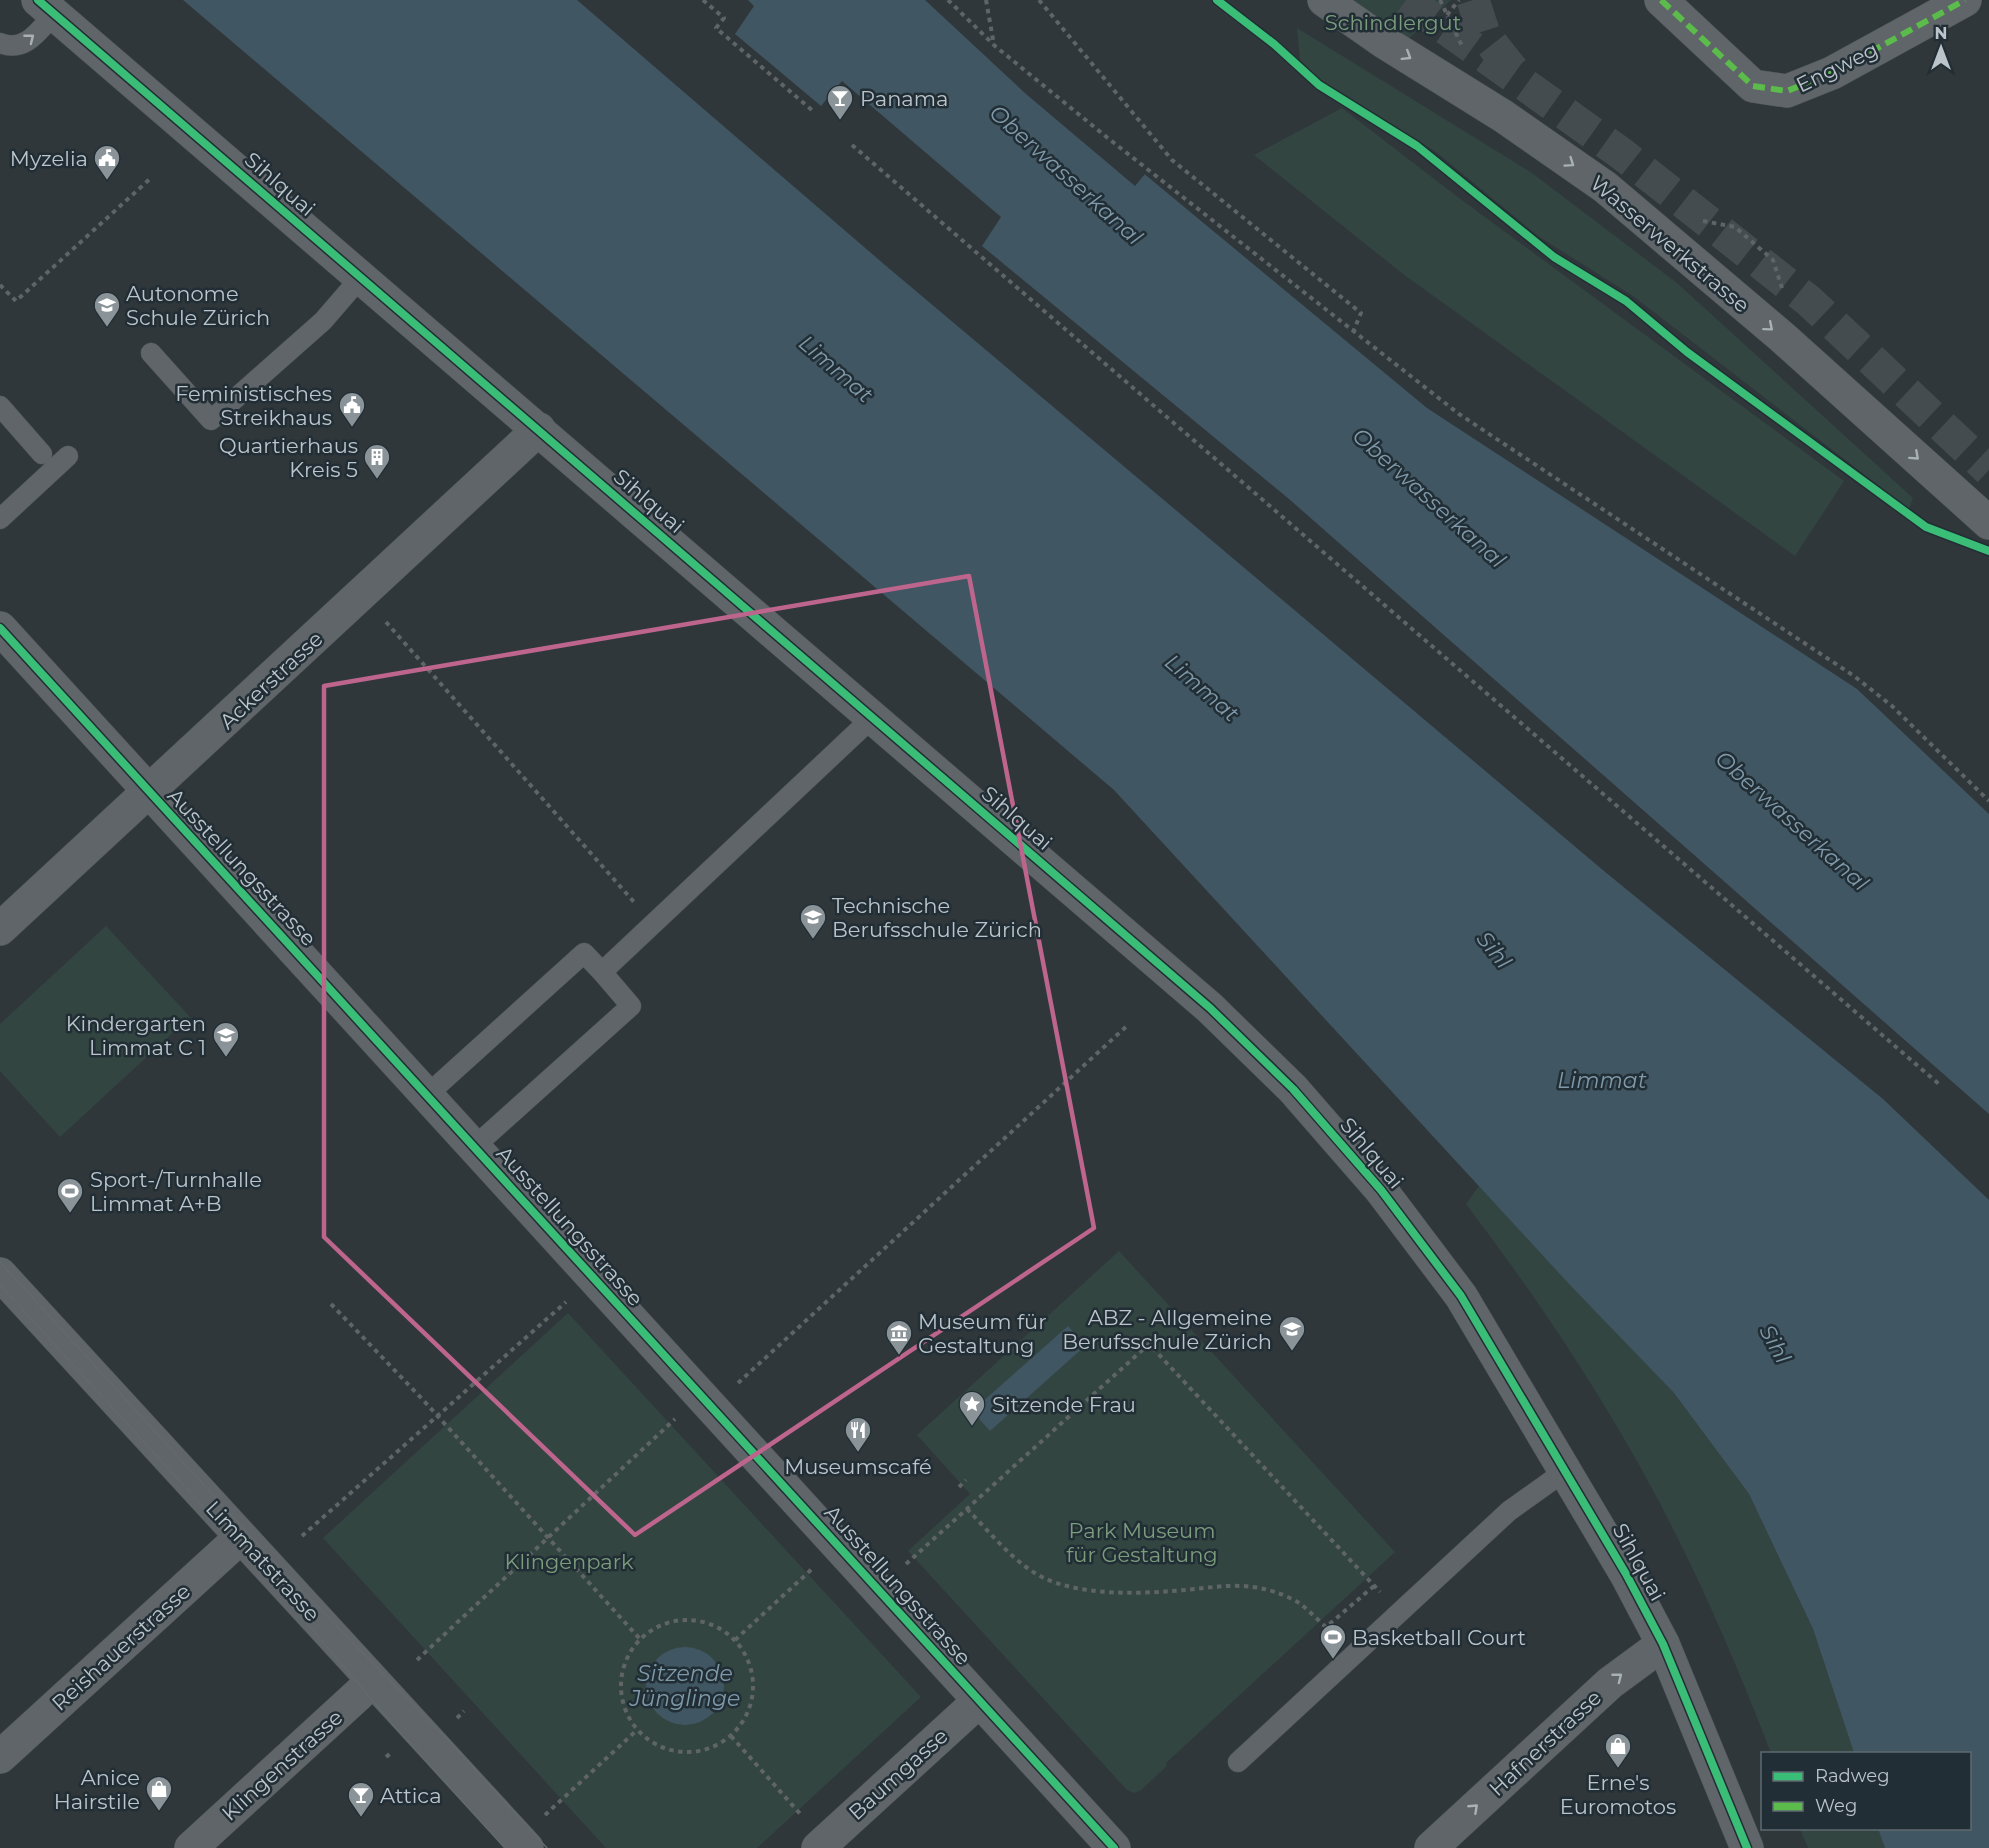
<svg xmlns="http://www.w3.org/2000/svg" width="1989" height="1848" font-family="Montserrat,sans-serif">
	<rect width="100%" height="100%" fill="#2f373a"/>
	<g fill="#324541">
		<path d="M1332,0H1451L1395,51Z"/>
		<path d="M1297,28L1532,173L1677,283L1913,498L1909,509L1633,296L1538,236L1436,152L1320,80L1300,60Z"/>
		<path d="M1342,108L1459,198L1844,481L1795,556L1403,274L1254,155Z"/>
		<path d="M106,926L190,1017L60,1137L0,1071V1024Z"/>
		<path d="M1479,1186L1674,1393L1749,1494L1813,1629L1854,1753H1771C1731,1649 1686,1546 1630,1449C1581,1363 1525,1282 1466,1204Z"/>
		<path d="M1119,1251L1395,1552L1166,1763L1167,1766L1141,1790L1134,1793L1127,1790L908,1551L970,1494L918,1436L916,1437L917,1435Z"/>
		<path d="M568,1313L921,1697L757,1848H606L323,1538Z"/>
		<path d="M1800,1829H1878L1885,1848H1808Z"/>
	</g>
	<g fill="#405662">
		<path d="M183,0H577L885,265L1604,871L1883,1099L1989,1200V1848H1885L1878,1829L1970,1828V1754L1854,1753L1813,1629L1749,1494L1674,1393L1570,1285L1114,790Z"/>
		<path d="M748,0H945L1043,90L1427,408L1857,689L1989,814V1114L1289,499L982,246L1001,217L842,81L821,106L735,34L754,6Z"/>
		<path d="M1068,1326L1085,1346L990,1431L972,1411Z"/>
		<circle cx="685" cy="1686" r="39"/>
	</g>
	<path fill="#2f373a" d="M925,0H945L1043,90L1145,174L1135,186L1026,94Z"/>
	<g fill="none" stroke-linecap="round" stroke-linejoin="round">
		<path stroke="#444c50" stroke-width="33" stroke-dasharray="33 16" stroke-linecap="butt" d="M1406,0L1622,154L1809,301L1989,470"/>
		<path stroke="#444c50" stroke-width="33" stroke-dasharray="33 16" stroke-linecap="butt" d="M1473,0L1484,34L1522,82"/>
		<g stroke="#4c5255" stroke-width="21">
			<g id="service">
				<path d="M0,43C25,53 39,31 54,14"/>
				<path d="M151,353L211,420L323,321L361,277"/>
				<path d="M0,406L42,454"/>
				<path d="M0,519L68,456"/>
				<path d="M427,1095L584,953L602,972L872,718"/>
				<path d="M474,1147L631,1006L602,972"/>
				<path d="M1238,1762L1509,1511L1565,1471"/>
			</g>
		</g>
		<g stroke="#4c5255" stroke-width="34">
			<g id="minor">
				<path d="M1661,0L1753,86L1787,91L1832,73L1965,0"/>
				<path d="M0,628L1114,1848"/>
				<path d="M0,929L539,429"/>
				<path d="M0,1274L527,1848"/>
				<path d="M0,1757L241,1537"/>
				<path d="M191,1848L373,1681"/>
				<path d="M818,1848L979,1701"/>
				<path d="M1431,1848L1610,1683L1663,1644"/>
			</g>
		</g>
		<g stroke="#4c5255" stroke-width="34">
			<g id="tertiary">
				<path d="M38,0L1210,1008L1293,1089L1381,1190L1461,1296L1626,1574L1663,1644L1747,1848"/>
				<path d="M1324,0L1384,42L1503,116L1605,187L1782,337L1989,523"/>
			</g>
		</g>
		<g stroke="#5f6467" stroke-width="4" stroke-dasharray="4.5 4.5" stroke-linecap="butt">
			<path d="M703,0L724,18L716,28L813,111"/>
			<path d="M948,0L995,46L1109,139L1459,414L1854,676L1892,706L1989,801"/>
			<path d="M986,0L994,45"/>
			<path d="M1039,0L1172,160L1361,313L1353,332"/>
			<path d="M1440,0L1463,48"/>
			<path d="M1447,15L1459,0"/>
			<path d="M852,145L1940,1085"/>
			<path d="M1703,221L1735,227L1773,260L1782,288"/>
			<path d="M0,285L16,301L152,177"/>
			<path d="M386,622L634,902"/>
			<path d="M331,1304L424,1401L640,1639"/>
			<path d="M738,1383L1129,1024"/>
			<path d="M959,1487L966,1480"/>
			<path d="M967,1509C990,1532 1015,1565 1046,1579C1084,1595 1132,1594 1173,1591C1217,1588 1247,1578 1290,1598C1303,1603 1315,1618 1326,1627L1374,1586"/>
			<path d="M302,1536L566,1302"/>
			<path d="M906,1564L1149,1344L1380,1592"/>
			<circle cx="687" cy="1686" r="66"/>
			<path d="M735,1640L812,1569"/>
			<path d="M417,1660L675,1419"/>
			<path d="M457,1718L464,1711"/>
			<path d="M731,1736L802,1816"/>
			<path d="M386,1757L392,1752"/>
			<path d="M545,1815L637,1730"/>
		</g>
		<use href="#service" stroke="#5f6568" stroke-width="20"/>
		<use href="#minor" stroke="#5f6568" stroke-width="33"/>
		<use href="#tertiary" stroke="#5f6568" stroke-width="33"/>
		<g stroke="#63696c" stroke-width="1.5">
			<path d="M0,1262L277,1565L449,1741L547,1848"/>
			<path d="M0,1285L266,1575L395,1727L505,1848"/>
		</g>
		<path stroke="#5cbc4b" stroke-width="6" stroke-dasharray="12 6" stroke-linecap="butt" d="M1661,0L1753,86L1787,91L1832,73L1965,0"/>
		<g stroke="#222e35" stroke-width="11">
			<g id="cycleway">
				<path d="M38,0L1210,1008L1293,1089L1381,1190L1461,1296L1626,1574L1663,1644L1747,1848"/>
				<path d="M1217,0L1274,44L1319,85L1417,146L1554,257L1626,301L1687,352L1926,527L1989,551"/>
				<path d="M0,628L1114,1848"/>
			</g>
		</g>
		<use href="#cycleway" stroke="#3abd76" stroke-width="8"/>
	</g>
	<defs><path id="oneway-chevron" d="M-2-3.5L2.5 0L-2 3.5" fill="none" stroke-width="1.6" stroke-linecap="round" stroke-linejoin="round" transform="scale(1.5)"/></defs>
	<g stroke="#a8b1b6">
		<use href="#oneway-chevron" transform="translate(30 38) rotate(-38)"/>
		<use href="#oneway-chevron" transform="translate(1407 56) rotate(32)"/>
		<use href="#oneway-chevron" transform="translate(1570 163) rotate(35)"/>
		<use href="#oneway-chevron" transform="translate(1769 327) rotate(40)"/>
		<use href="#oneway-chevron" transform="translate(1915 456) rotate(42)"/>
		<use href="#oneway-chevron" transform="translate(1618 1677) rotate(-38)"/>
		<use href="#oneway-chevron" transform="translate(1474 1808) rotate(-43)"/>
	</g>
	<path fill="none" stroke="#be658d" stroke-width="4.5" stroke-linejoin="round" d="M969,576L1094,1228L635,1535L324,1237V686Z"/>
	<defs>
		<g id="bar-pin" transform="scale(1.35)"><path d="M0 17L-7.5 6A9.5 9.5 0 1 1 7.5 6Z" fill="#899398" stroke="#222e35"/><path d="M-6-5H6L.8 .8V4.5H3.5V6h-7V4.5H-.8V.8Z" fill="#fff"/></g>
		<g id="civic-pin" transform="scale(1.35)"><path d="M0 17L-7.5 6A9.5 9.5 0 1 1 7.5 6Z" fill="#899398" stroke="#222e35"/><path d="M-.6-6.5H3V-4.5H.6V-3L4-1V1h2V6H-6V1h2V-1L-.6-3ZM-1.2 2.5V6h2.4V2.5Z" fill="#fff"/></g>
		<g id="school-pin" transform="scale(1.35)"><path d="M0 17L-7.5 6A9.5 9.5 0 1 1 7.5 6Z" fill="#899398" stroke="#222e35"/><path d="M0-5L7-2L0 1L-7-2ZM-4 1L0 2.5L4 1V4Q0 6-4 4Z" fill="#fff"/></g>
		<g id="building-pin" transform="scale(1.35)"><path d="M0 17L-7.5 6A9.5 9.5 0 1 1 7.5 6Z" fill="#899398" stroke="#222e35"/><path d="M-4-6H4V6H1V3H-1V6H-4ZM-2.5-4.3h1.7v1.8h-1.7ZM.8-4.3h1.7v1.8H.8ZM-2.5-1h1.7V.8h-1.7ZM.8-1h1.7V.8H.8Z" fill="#fff"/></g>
		<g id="stadium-pin" transform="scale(1.35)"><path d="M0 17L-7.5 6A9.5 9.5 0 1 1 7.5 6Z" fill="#899398" stroke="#222e35"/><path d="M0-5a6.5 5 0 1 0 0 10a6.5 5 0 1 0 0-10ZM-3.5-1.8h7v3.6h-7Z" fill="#fff"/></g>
		<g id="university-pin" transform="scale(1.35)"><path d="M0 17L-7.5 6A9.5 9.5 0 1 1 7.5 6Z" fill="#899398" stroke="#222e35"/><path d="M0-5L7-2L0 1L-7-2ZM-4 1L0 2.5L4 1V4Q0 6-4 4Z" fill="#fff"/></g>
		<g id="museum-pin" transform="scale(1.35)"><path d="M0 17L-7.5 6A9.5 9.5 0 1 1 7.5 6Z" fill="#899398" stroke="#222e35"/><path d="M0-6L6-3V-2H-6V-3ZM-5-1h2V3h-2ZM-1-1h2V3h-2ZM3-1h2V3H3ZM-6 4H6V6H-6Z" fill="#fff"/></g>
		<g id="sight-pin" transform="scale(1.35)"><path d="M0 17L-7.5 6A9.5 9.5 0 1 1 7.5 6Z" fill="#899398" stroke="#222e35"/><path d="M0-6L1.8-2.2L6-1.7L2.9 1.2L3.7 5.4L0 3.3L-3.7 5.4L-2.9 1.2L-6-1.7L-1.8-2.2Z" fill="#fff"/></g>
		<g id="restaurant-pin" transform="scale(1.35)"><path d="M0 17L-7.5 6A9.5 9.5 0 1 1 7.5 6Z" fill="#899398" stroke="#222e35"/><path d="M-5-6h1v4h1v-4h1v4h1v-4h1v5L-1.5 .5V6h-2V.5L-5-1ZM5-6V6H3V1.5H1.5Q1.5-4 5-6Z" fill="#fff"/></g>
		<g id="shop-pin" transform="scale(1.35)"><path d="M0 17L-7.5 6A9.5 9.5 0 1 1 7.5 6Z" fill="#899398" stroke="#222e35"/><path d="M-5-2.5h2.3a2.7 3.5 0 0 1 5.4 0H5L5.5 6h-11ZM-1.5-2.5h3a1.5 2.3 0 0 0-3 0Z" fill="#fff"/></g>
	</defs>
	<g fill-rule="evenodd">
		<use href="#bar-pin" x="840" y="98"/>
		<use href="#civic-pin" x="107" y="158"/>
		<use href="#school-pin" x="107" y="305"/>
		<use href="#civic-pin" x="352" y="405"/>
		<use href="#building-pin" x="377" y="457"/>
		<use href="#school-pin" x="813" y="917"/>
		<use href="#school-pin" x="226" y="1035"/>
		<use href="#stadium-pin" x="70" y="1191"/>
		<use href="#university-pin" x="1292" y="1329"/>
		<use href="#museum-pin" x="899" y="1333"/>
		<use href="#sight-pin" x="972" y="1404"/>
		<use href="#restaurant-pin" x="858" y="1430"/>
		<use href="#stadium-pin" x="1333" y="1637"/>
		<use href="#shop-pin" x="1618" y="1746"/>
		<use href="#shop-pin" x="159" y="1789"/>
		<use href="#bar-pin" x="361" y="1795"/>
	</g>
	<g text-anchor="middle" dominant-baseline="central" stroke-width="5" stroke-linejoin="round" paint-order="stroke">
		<g font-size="21" fill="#7b9d7c" stroke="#222e35">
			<text x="1393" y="22">Schindlergut</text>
			<text x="1142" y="1530">Park Museum<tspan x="1142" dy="24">für Gestaltung</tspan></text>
			<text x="569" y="1561">Klingenpark</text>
		</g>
		<g font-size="21" fill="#bac4ca" stroke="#222e35">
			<text transform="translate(1837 67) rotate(-26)">Engweg</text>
			<text transform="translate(280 184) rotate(41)">Sihlquai</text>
			<text transform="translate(1670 244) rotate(40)">Wasserwerkstrasse</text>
			<text transform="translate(649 501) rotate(41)">Sihlquai</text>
			<text transform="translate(271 680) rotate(-43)">Ackerstrasse</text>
			<text transform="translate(1017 818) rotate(41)">Sihlquai</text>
			<text transform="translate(242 867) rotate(47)">Ausstellungsstrasse</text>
			<text transform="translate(1372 1153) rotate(50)">Sihlquai</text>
			<text transform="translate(570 1226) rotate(48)">Ausstellungsstrasse</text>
			<text transform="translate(263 1561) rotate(47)">Limmatstrasse</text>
			<text transform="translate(1639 1562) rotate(61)">Sihlquai</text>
			<text transform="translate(898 1585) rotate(48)">Ausstellungsstrasse</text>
			<text transform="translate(121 1647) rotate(-42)">Reishauerstrasse</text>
			<text transform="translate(1545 1743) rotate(-43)">Hafnerstrasse</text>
			<text transform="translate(282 1765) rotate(-42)">Klingenstrasse</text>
			<text transform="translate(898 1774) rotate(-42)">Baumgasse</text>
		</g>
		<g font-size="21" fill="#bac4ca" stroke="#222e35" text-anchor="start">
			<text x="860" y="98">Panama</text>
			<text x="88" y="158" text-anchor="end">Myzelia</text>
			<text x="126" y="293">Autonome<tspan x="126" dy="24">Schule Zürich</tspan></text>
			<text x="332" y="393" text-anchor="end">Feministisches<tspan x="332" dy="24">Streikhaus</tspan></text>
			<text x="358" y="445" text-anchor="end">Quartierhaus<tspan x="358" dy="24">Kreis 5</tspan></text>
			<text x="832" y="905">Technische<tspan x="832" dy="24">Berufsschule Zürich</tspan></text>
			<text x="206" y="1023" text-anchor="end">Kindergarten<tspan x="206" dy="24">Limmat C 1</tspan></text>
			<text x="90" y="1179">Sport-/Turnhalle<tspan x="90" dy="24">Limmat A+B</tspan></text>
			<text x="1272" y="1317" text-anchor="end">ABZ - Allgemeine<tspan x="1272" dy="24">Berufsschule Zürich</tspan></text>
			<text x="918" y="1321">Museum für<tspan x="918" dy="24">Gestaltung</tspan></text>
			<text x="992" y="1404">Sitzende Frau</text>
			<text x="858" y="1466" text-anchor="middle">Museumscafé</text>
			<text x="1352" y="1637">Basketball Court</text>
			<text x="140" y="1777" text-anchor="end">Anice<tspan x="140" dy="24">Hairstile</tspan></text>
			<text x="1618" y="1782" text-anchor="middle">Erne's<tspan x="1618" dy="24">Euromotos</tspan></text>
			<text x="380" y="1795">Attica</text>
		</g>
		<g font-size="22" font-style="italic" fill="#7f99a9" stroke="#222e35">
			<text transform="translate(1066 175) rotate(42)">Oberwasserkanal</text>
			<text transform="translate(836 369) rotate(41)">Limmat</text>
			<text transform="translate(1429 498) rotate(42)">Oberwasserkanal</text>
			<text transform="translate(1202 688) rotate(41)">Limmat</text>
			<text transform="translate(1792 821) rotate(42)">Oberwasserkanal</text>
			<text transform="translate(1494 950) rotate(51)">Sihl</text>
			<text x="1602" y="1080">Limmat</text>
			<text transform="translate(1775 1344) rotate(61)">Sihl</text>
			<text x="685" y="1673">Sitzende<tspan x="685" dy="25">Jünglinge</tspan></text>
		</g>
	</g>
	<rect x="1761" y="1752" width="210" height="78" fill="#222e35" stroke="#5f6a71" stroke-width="1.5"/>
	<rect x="1773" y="1772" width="30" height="9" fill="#3abd76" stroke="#5f6a71" stroke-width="1.5"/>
	<text x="1815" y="1782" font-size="18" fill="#bac4ca">Radweg</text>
	<rect x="1773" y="1802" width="30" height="9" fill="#5cbc4b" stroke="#5f6a71" stroke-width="1.5"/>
	<text x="1815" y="1812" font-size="18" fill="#bac4ca">Weg</text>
	<g transform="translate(1941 48)" stroke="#222e35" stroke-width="4.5" paint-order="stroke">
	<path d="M0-4.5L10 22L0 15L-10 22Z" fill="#bac4ca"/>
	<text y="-9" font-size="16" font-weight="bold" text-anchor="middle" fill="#bac4ca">N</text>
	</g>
</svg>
